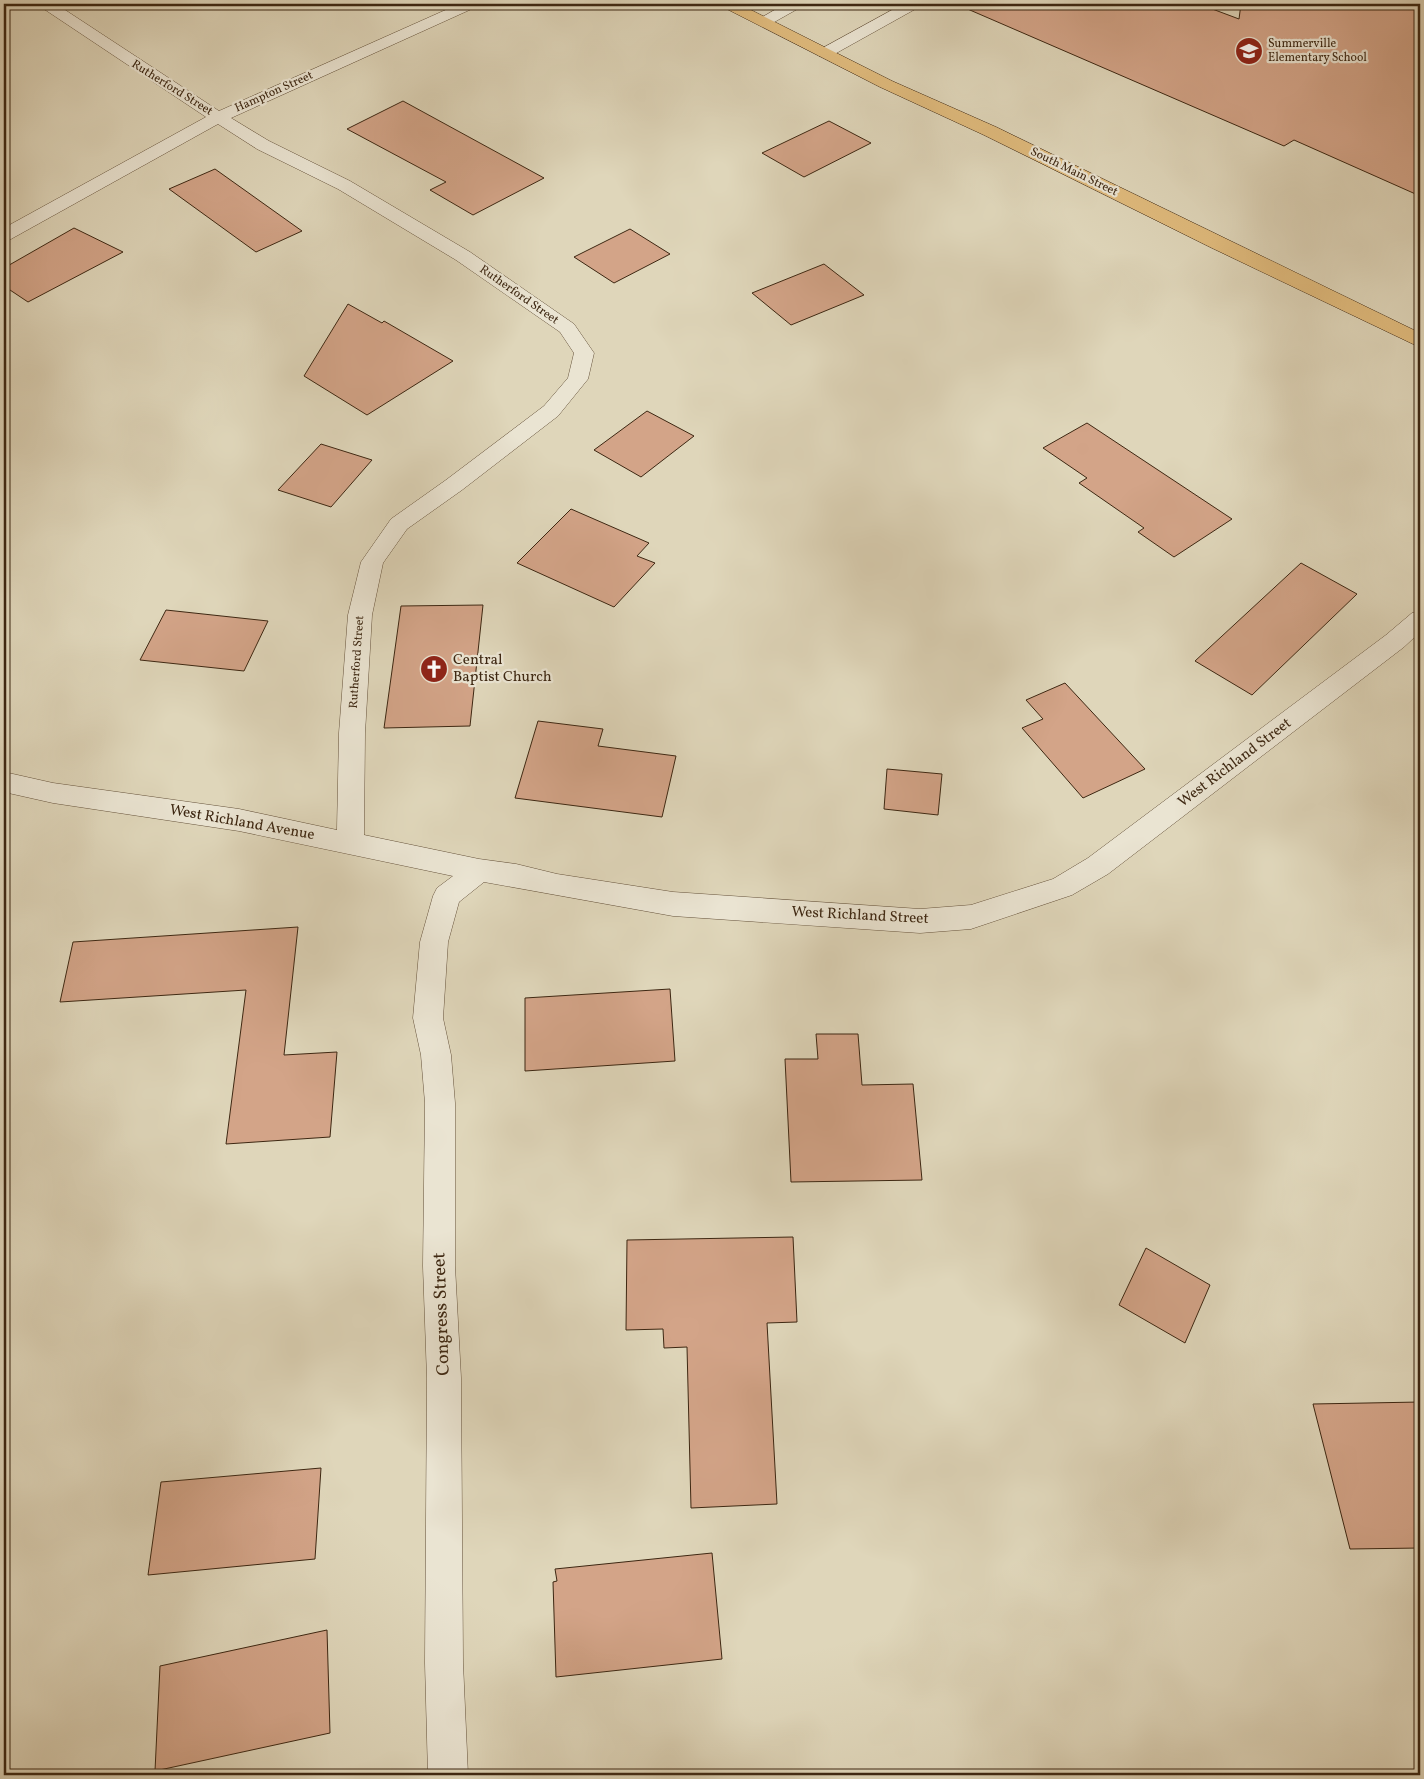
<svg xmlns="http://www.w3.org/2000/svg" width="1424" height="1779" font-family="Vollkorn,serif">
	<rect width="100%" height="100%" fill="#dfd6ba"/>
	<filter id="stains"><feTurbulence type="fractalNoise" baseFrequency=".004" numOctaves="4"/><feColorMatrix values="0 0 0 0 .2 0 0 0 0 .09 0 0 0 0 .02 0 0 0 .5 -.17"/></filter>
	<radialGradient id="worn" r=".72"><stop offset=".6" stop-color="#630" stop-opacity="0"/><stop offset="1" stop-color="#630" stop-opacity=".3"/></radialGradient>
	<g fill="#d3a488" stroke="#3d2712">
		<path d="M956,4H1199L1239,19L1241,4H1420V196L1294,140L1284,146Z"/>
		<path d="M403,101L544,178L473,215L430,190L446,182L347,129Z"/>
		<path d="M829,121L871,143L804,177L762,153Z"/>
		<path d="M215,169L302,231L256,252L169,189Z"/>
		<path d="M74,228L123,252L28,302L4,286V268Z"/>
		<path d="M630,229L670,254L614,283L574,257Z"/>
		<path d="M824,264L864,295L791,325L752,293Z"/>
		<path d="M348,304L382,323L384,321L453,361L367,415L304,376Z"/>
		<path d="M647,411L694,436L641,477L594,450Z"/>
		<path d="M1087,423L1232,519L1174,557L1138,532L1144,528L1079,483L1087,478L1043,448Z"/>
		<path d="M321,444L372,460L331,507L278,490Z"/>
		<path d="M571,509L649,543L637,556L655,563L614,607L517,563Z"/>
		<path d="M1301,563L1357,594L1252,695L1195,661Z"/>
		<path d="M483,605L470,726L384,728L401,606Z"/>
		<path d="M166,610L268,621L244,671L140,660Z"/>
		<path d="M1065,683L1145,769L1083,798L1022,728L1043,719L1026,700Z"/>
		<path d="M538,721L603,729L598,746L676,756L662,817L515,798Z"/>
		<path d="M887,769L942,774L938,815L884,809Z"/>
		<path d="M298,927L284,1055L337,1052L330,1137L226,1144L246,990L60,1002L73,942Z"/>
		<path d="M670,989L675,1061L525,1071V998Z"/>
		<path d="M816,1034H858L862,1085L913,1084L922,1180L791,1182L785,1059H818Z"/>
		<path d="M793,1237L797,1322L767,1323L777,1504L691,1508L687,1347L664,1348L663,1329L626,1330L627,1240Z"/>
		<path d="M1146,1248L1210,1285L1185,1343L1119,1305Z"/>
		<path d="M1420,1402V1548L1350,1549L1313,1404Z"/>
		<path d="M321,1468L315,1559L148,1575L161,1482Z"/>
		<path d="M712,1553L722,1659L556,1677L553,1582L557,1581L555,1569Z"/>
		<path d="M327,1630L330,1733L155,1771L160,1666Z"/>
	</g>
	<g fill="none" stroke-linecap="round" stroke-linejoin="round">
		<g stroke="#66533c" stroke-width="1">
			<g id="minor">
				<path d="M39,4H56L219,111L459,4H479L476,7L231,118L269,141L350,181L470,252L574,324L594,353L588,379L558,416L462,490L407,529L383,563L372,615L365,733L364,835L479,859L516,864L557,874L673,892L920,909L971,905L1053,879L1088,858L1386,635L1412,613L1420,611V632L1404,647L1108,874L1072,895L971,929L920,933L673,916L484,882L459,902L448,942L443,1018L451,1055L455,1103V1266L461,1378L463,1663L468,1775H428L425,1663L427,1378L423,1266L425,1103L421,1055L413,1018L420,942L433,896L437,888L453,876L239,831L53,803L4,792V772L53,783L239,809L337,830L339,733L348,615L361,562L391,519L446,480L544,406L568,378L574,353L560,332L456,260L338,189L257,149L218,124L11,239L4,240V228L206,117L41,7Z"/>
				<path d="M785,4H804L801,7L769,25H759L756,22L759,19Z"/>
				<path d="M903,4H922L919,7L831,56H819L817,53L819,50Z"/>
			</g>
		</g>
		<g stroke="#3d2712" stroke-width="1">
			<path id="major" d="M721,4H739L892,81L996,127L1420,333V346L1413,344L1212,248L984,135L880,87L723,7Z"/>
		</g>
		<use href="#minor" fill="#eae4d2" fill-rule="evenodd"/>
		<use href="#major" fill="#e0bb7d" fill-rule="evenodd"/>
	</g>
	<defs>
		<g id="school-disc" transform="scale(1.4375)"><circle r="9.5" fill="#8f2418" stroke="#eae4d2"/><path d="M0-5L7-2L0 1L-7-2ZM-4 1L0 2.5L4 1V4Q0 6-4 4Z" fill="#fff"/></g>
		<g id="church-disc" transform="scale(1.4375)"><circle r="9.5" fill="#8f2418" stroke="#eae4d2"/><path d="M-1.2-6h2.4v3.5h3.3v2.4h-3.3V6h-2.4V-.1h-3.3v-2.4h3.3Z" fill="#fff"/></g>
	</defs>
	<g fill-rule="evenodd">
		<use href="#school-disc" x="1249" y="51"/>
		<use href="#church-disc" x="434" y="669"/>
	</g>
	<g text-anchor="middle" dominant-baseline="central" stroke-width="4.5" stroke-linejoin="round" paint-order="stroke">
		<g font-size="12" fill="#3d2712" stroke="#eae4d2" text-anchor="start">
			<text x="1268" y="44">Summerville<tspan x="1268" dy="14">Elementary School</tspan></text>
		</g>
		<g font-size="12" fill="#3d2712" stroke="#eae4d2">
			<text transform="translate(172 88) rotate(32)">Rutherford Street</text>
			<text transform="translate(274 92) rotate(-24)">Hampton Street</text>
			<text transform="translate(1074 172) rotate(26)">South Main Street</text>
			<text transform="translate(519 295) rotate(35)">Rutherford Street</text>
			<text transform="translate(357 662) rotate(-86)">Rutherford Street</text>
		</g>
		<g font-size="15" fill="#3d2712" stroke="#eae4d2" text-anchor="start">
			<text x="453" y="660">Central<tspan x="453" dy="17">Baptist Church</tspan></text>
		</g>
		<g font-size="15" fill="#3d2712" stroke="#eae4d2">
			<text transform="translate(1235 763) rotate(-37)">West Richland Street</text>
			<text transform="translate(242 823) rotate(10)">West Richland Avenue</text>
			<text transform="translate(860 916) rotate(3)">West Richland Street</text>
		</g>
		<g font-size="18" fill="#3d2712" stroke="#eae4d2">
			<text transform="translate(442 1314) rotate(-92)">Congress Street</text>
		</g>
	</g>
	<rect width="1424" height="1779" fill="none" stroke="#dfd6ba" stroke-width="20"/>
	<rect x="5" y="5" width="1414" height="1769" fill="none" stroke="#3d2712" stroke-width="2.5"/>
	<rect x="10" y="10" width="1404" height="1759" fill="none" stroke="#3d2712"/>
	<rect width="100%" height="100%" filter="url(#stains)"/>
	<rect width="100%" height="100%" fill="url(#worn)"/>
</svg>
